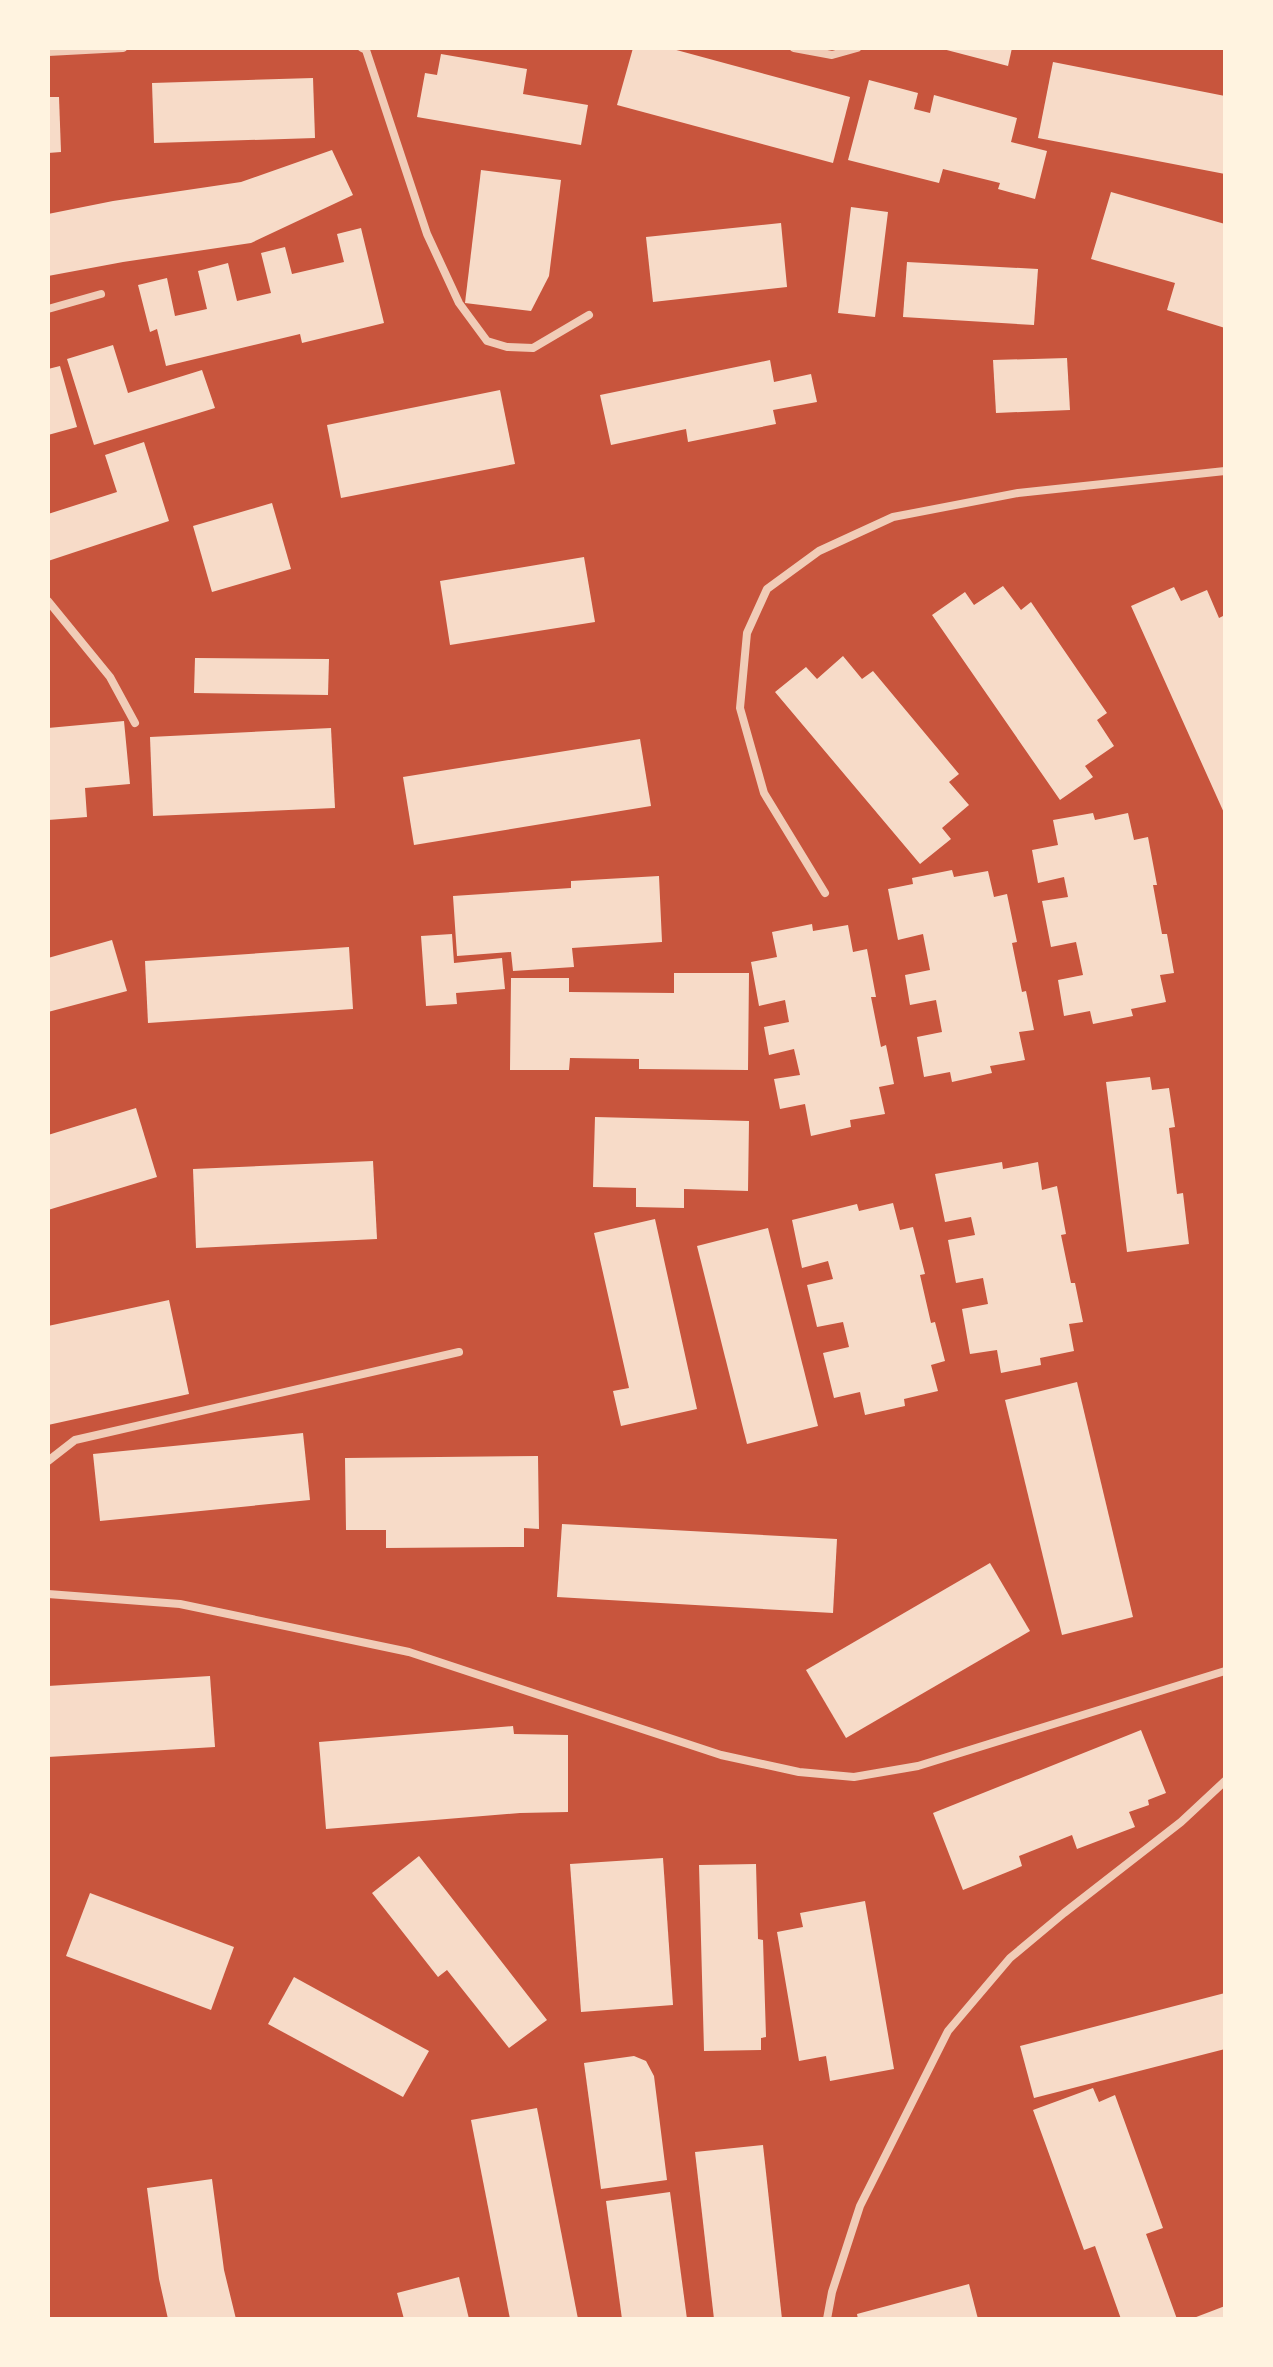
<svg xmlns="http://www.w3.org/2000/svg" width="1273" height="2367" font-family="'Source Sans 3',sans-serif">
	<rect width="100%" height="100%" fill="#c8553d"/>
	<g fill="#f7dbc8">
		<path d="M633,48H669L850,97L833,163L617,105Z"/>
		<path d="M939,48H1012L1008,66Z"/>
		<path d="M441,54L527,69L523,94L588,105L581,145L417,117L425,73L437,75Z"/>
		<path d="M1053,62L1225,96V174L1038,138Z"/>
		<path d="M313,78L315,138L154,143L152,83Z"/>
		<path d="M869,80L918,93L914,109L930,113L934,95L1017,118L1011,142L1047,151L1035,199L998,189L1000,183L943,169L939,183L848,160Z"/>
		<path d="M48,97H59L61,152L48,153Z"/>
		<path d="M332,150L353,195L251,243L123,262L48,276V214L113,201L241,182Z"/>
		<path d="M481,170L561,180L549,276L531,311L465,303Z"/>
		<path d="M1111,192L1225,224V328L1167,310L1175,283L1091,259Z"/>
		<path d="M851,207L888,212L875,317L838,313Z"/>
		<path d="M781,223L787,287L653,302L646,237Z"/>
		<path d="M361,228L384,323L302,343L300,334L166,366L157,329L150,332L138,285L167,278L175,316L207,309L198,271L228,263L237,301L271,293L261,253L285,247L292,274L344,262L337,234Z"/>
		<path d="M907,262L1038,269L1034,325L903,317Z"/>
		<path d="M113,345L128,393L202,370L215,408L94,445L67,359Z"/>
		<path d="M1067,358L1070,410L996,413L993,360Z"/>
		<path d="M770,360L774,382L811,374L817,402L773,410L776,424L688,442L686,429L611,445L600,395Z"/>
		<path d="M60,366L77,427L48,435V369Z"/>
		<path d="M500,390L515,464L341,498L327,425Z"/>
		<path d="M144,442L169,521L48,561V514L117,492L105,455Z"/>
		<path d="M272,503L291,569L212,592L193,526Z"/>
		<path d="M584,557L595,622L450,645L440,581Z"/>
		<path d="M1003,586L1021,610L1031,602L1107,713L1097,720L1114,746L1085,766L1093,777L1060,800L932,615L965,592L974,605Z"/>
		<path d="M1174,587L1181,601L1207,590L1219,618L1225,615V815L1131,606Z"/>
		<path d="M843,656L862,679L873,671L959,774L949,782L969,805L942,828L951,839L920,864L775,692L806,667L817,679Z"/>
		<path d="M195,658L329,659L328,695L194,693Z"/>
		<path d="M124,721L130,784L85,788L87,817L48,820V728Z"/>
		<path d="M331,728L335,808L153,816L150,737Z"/>
		<path d="M640,739L651,806L414,845L403,777Z"/>
		<path d="M1093,813L1095,820L1128,813L1134,840L1148,837L1157,885H1153L1162,934H1167L1174,973L1160,975L1166,1002L1131,1009L1133,1016L1093,1024L1090,1011L1064,1016L1058,980L1083,975L1076,942L1051,947L1042,901L1068,897L1064,877L1038,883L1032,850L1058,845L1053,820Z"/>
		<path d="M952,870L954,877L988,871L994,897L1007,894L1017,942L1012,943L1022,992L1026,991L1034,1030L1019,1032L1025,1060L990,1066L992,1073L952,1082L950,1072L924,1077L917,1037L942,1032L936,1000L910,1005L905,975L930,970L923,934L898,940L888,889L913,884L912,878Z"/>
		<path d="M659,876L662,942L572,948L574,967L513,971L511,952L457,956L453,896L571,888V881Z"/>
		<path d="M812,924L813,931L848,925L853,952L867,949L876,997H871L881,1047L886,1045L894,1084L879,1087L885,1114L850,1120L851,1127L811,1136L805,1104L780,1109L774,1079L800,1075L794,1049L769,1055L764,1027L789,1022L785,1000L759,1006L751,962L777,957L772,932Z"/>
		<path d="M452,934L454,963L502,958L505,989L456,993L457,1004L426,1006L421,936Z"/>
		<path d="M112,940L127,991L48,1012V958Z"/>
		<path d="M349,947L353,1009L148,1023L145,961Z"/>
		<path d="M674,973H749L748,1070L639,1069V1059L570,1058L569,1070H510L511,978H569V992L674,993Z"/>
		<path d="M1150,1077L1152,1090L1169,1088L1175,1127L1169,1128L1177,1194L1183,1193L1189,1244L1127,1252L1106,1082Z"/>
		<path d="M136,1108L157,1177L48,1210V1135Z"/>
		<path d="M595,1117L749,1121L748,1191L684,1189V1208L636,1207V1188L593,1187Z"/>
		<path d="M373,1161L377,1239L196,1248L193,1169Z"/>
		<path d="M1002,1162L1003,1169L1038,1162L1042,1190L1057,1186L1066,1234L1061,1235L1071,1283H1075L1083,1322L1069,1324L1074,1351L1040,1358L1041,1365L1001,1373L997,1350L970,1354L962,1309L988,1304L983,1278L956,1283L948,1240L975,1235L971,1217L945,1222L935,1174Z"/>
		<path d="M893,1203L900,1230L913,1227L925,1274L920,1275L931,1323L935,1322L945,1361L931,1365L938,1391L904,1399L905,1406L865,1415L860,1392L834,1398L823,1353L849,1347L843,1322L817,1327L807,1285L833,1279L828,1261L802,1268L792,1220L857,1204L859,1211Z"/>
		<path d="M655,1219L697,1409L621,1426L613,1391L629,1388L594,1233Z"/>
		<path d="M768,1228L818,1426L747,1444L697,1246Z"/>
		<path d="M169,1300L189,1394L48,1425V1326Z"/>
		<path d="M1077,1382L1133,1617L1062,1635L1005,1400Z"/>
		<path d="M303,1433L310,1500L100,1521L93,1454Z"/>
		<path d="M538,1456L539,1529L524,1528V1547L386,1548V1530H346L345,1458Z"/>
		<path d="M562,1524L837,1539L833,1613L557,1597Z"/>
		<path d="M990,1563L1030,1631L846,1738L806,1670Z"/>
		<path d="M210,1676L215,1747L48,1757V1686Z"/>
		<path d="M513,1726L514,1734L568,1735V1812L520,1813L326,1829L319,1742Z"/>
		<path d="M1141,1730L1166,1793L1148,1800L1149,1805L1129,1812L1135,1827L1077,1849L1072,1835L1019,1856L1022,1866L963,1890L933,1813Z"/>
		<path d="M419,1856L547,2020L509,2048L447,1970L438,1977L372,1893Z"/>
		<path d="M663,1858L673,2005L581,2012L570,1864Z"/>
		<path d="M756,1864L758,1939L763,1940L766,2037L761,2038V2050L704,2051L699,1865Z"/>
		<path d="M90,1893L234,1947L211,2010L66,1956Z"/>
		<path d="M865,1901L894,2069L830,2081L826,2056L799,2061L777,1932L803,1927L800,1913Z"/>
		<path d="M294,1977L429,2051L403,2097L268,2024Z"/>
		<path d="M1225,1993V2049L1034,2098L1020,2046Z"/>
		<path d="M634,2056L646,2061L654,2076L667,2180L601,2189L584,2063Z"/>
		<path d="M1093,2088L1099,2102L1115,2095L1163,2228L1146,2234L1177,2319H1121L1095,2246L1084,2250L1033,2110Z"/>
		<path d="M537,2108L578,2319H510L471,2120Z"/>
		<path d="M763,2145L782,2319H714L695,2152Z"/>
		<path d="M212,2179L224,2270L236,2319H168L159,2279L147,2188Z"/>
		<path d="M670,2192L687,2319H622L606,2201Z"/>
		<path d="M459,2277L469,2319H404L397,2293Z"/>
		<path d="M969,2284L978,2319H858L857,2314Z"/>
		<path d="M1225,2306V2319H1191Z"/>
	</g>
	<g fill="none" stroke-linecap="round" stroke-linejoin="round">
		<g stroke="#f1ccb7" stroke-width="8">
			<path d="M362,48L366,50L427,234L459,303L487,341L507,347L533,348L589,315"/>
			<path d="M794,48L832,55L857,48"/>
			<path d="M48,52L123,48"/>
			<path d="M48,309L101,294"/>
			<path d="M48,601L110,677L135,723"/>
			<path d="M825,893L764,793L740,708L747,633L767,589L819,551L893,517L1018,493L1225,471"/>
			<path d="M48,1461L75,1440L459,1352"/>
			<path d="M48,1594L180,1604L409,1652L721,1755L799,1772L854,1777L918,1766L1225,1671"/>
			<path d="M827,2319L832,2292L860,2206L948,2031L1010,1958L1064,1913L1181,1822L1225,1781"/>
		</g>
	</g>
	<rect width="1273" height="2367" fill="none" stroke="#fff3e0" stroke-width="100"/>
</svg>
